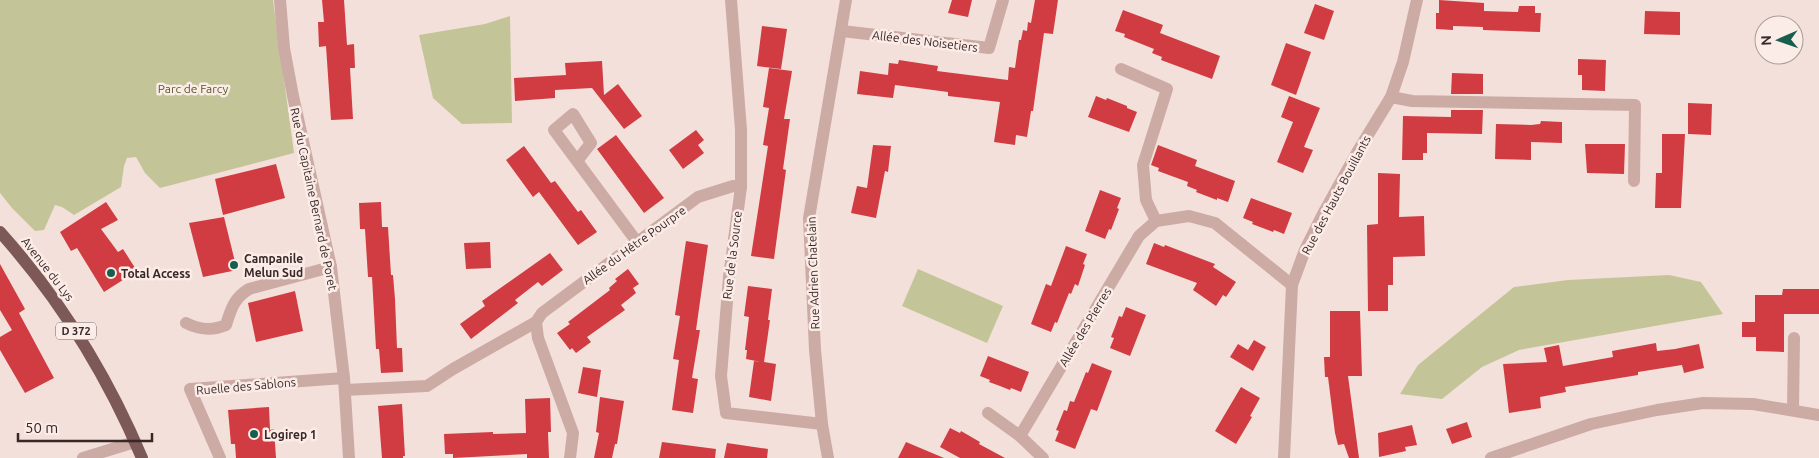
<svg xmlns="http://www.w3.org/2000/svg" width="1819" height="458" font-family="Ubuntu,sans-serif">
	<rect width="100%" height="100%" fill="#f4e0da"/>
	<g fill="#c3c598">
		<path d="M0,0H273L294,153L160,188L145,173L136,157L127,158L124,166L121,187L74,215L62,207L55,205L44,230L35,231L12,208L0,193Z"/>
		<path d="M510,16L512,123L462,124L433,98L419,35L485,24Z"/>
		<path d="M918,269L1003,306L987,343L902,306Z"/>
		<path d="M1669,275L1701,282L1723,314L1519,350L1482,367L1442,399L1400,394L1418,365L1514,287L1568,280Z"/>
	</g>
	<g fill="#d13b42">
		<path d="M322,0H344L347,45L354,44L355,68H350L353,119L331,120L326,46L319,47L318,22H324Z"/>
		<path d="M952,0H972L968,17L948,13Z"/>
		<path d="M1035,0H1058L1053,34L1044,33L1033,111H1031L1027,137L1016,135L1015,145L994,142L1000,102L948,96V92L895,85L893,98L857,94L860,71L888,75L889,63L898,64L899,60L938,66L937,71L1008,80L1009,67L1015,68L1019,40H1021L1023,30L1027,31L1028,22L1031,23Z"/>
		<path d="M1439,0L1484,3V11L1518,12L1519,6H1535V13H1541L1540,32L1483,30V27L1453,26V30L1436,29V13H1439Z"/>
		<path d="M1315,4L1334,11L1324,40L1304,33Z"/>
		<path d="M1123,10L1163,25L1160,33L1220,56L1212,79L1161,60L1162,57L1152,53L1154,49L1124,37L1125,34L1115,31Z"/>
		<path d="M1645,11L1680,12V35L1644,34Z"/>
		<path d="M762,26L787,29L781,69L757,66Z"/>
		<path d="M1286,43L1311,52L1296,95L1271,85Z"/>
		<path d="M1578,59L1606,60L1605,91L1582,90V75H1578Z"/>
		<path d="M602,61L604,95L618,84L642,116L624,129L592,88L555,90V98L515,101L514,78L566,75L565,63Z"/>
		<path d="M769,68L792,71L784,119H790L783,169L786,170L774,259L751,256L768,146L763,145L769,108L763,107Z"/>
		<path d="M1452,73L1483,74V94H1451Z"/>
		<path d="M1096,96L1106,100L1107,98L1127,106V108L1137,112L1129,132L1088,117Z"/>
		<path d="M1289,96L1320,108L1304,147L1313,150L1303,173L1277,162L1293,122L1281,117Z"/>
		<path d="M1688,103L1712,104L1711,135L1688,134Z"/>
		<path d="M1451,110H1483L1482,134L1427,133V153H1423V160H1402L1403,116L1451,117Z"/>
		<path d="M1541,121L1562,122V143L1531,142V160L1495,159L1496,124L1531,125L1540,124Z"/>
		<path d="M696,130L704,140L698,145L704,153L683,169L669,150Z"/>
		<path d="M1662,134H1685L1681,208H1655L1656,173H1662Z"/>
		<path d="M616,135L664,198L644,213L597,149Z"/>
		<path d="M1585,144H1625L1624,174L1587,173Z"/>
		<path d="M873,145L891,146L888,172L885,171L876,218L851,213L857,186L867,188Z"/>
		<path d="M1158,145L1197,160L1195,166L1235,181L1228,202L1217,198V200L1196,192L1197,190L1187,186L1188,182L1158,171L1159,168L1151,165Z"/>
		<path d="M524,146L551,183L555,181L578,212L581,210L597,232L578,245L539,192L533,197L506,160Z"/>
		<path d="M276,164L285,198L223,215L215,179Z"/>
		<path d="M1378,173L1400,174L1399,217L1424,216L1425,256L1393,257V285H1388V311H1368L1367,225L1378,224Z"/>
		<path d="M1100,190L1121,198L1117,208L1119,209L1111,230L1109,229L1105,239L1085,231Z"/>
		<path d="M1251,198L1292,213L1284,234L1274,230L1273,232L1252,224L1253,222L1243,218Z"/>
		<path d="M106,202L118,220L101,229L118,252L123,249L137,271L104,292L77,248L71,251L60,232Z"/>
		<path d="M381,202L382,227H388L391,275H393L395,299L397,348H402L403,372L381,373L379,349H376L372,277H368L365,229H360L359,203Z"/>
		<path d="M224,217L237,270L203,277L189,223Z"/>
		<path d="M686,241L708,245L696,330H700L692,378L698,379L693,413L672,410L679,360L673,359L680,316L675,315Z"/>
		<path d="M490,242L491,268L466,269L464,243Z"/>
		<path d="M1154,243L1164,247L1165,245L1215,264L1213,267L1236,282L1226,297L1223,295L1216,306L1193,290L1197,283L1146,264Z"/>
		<path d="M1066,246L1087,254L1083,264L1085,265L1078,286L1075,284L1071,294L1069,293L1057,323L1055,322L1051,332L1031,324L1046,284L1051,286Z"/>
		<path d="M550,253L563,270L542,286L538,282L515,300L518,303L471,339L460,324L485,306L482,301Z"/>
		<path d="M0,264L25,309L19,313L54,378L25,393L0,350V337L12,330L0,310Z"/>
		<path d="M628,269L639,284L633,288L636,293L621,305L625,310L587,337L591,342L576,353L572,348L570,350L557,333L570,324L568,322L610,290L609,288L617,281L615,279Z"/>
		<path d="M748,286L772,289L768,320H770L764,362L776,364L771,401L749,397L754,361L761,362L746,359L747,350H745L749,317L744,316Z"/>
		<path d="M1783,289H1819V314H1784V352L1756,351V337H1742V322H1755V295H1782Z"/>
		<path d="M295,291L303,331L256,342L248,303Z"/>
		<path d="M1126,307L1146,315L1130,356L1110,348L1114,338L1111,337L1115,327L1119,316L1122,317Z"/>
		<path d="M1330,311H1360L1362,376H1348L1359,458H1349L1344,444L1338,445L1335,433L1328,377H1325L1324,357H1330Z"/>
		<path d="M1254,340L1266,347L1253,371L1230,357L1238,344L1248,350Z"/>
		<path d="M1656,343L1657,351L1675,349L1699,344L1704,368L1684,373L1682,365L1638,372V375L1565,387L1566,392L1540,397L1541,408L1509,413L1503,364L1547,362L1544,348L1559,345L1563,366L1613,357L1612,351Z"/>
		<path d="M988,356L1029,372L1021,392L1011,388L1010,390L1000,386L989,382L990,380L980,376Z"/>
		<path d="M1092,363L1112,371L1097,411L1091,409L1075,449L1055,441L1059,431L1056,430L1064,410L1067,411L1070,401L1074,402L1086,372L1088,373Z"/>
		<path d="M583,367L601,370L597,397L578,393Z"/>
		<path d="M1241,387L1260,398L1250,416L1252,417L1236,444L1215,431Z"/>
		<path d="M600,397L624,401L617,444H615L612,458H594L599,433L596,432Z"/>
		<path d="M550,398L551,432H548L549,458H527V454L453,458V454H445L444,434L493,432V434L526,433L525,399Z"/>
		<path d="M402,404L405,456H403V458H382L378,406Z"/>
		<path d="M269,407L270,430L274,429L276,458H236L235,444H231L228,410Z"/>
		<path d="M1467,422L1472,437L1452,444L1446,429Z"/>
		<path d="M1412,425L1417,445L1405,447L1406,451L1379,457L1378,433Z"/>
		<path d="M950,428L960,433L961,431L980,442L979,444L1005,458H960L940,447Z"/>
		<path d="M662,442L716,449L715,458H659Z"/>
		<path d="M906,442L944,458H898Z"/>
		<path d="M727,443L768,449L767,458H724Z"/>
	</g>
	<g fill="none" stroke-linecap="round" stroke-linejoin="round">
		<g stroke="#cdaba5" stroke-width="12">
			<path d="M280,0L284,48L293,96L331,267L344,378L349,458"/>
			<path d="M731,0L741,130V187L729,277L721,376L726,413L822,424"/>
			<path d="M842,31L989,48L1003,0"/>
			<path d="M1121,69L1167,89L1143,165L1146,200L1156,221"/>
			<path d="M1391,97L1412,101L1635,105L1634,181"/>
			<path d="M577,161L591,143L573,114L554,130L637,242"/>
			<path d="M536,322L538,338L573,433L570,458"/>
			<path d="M186,323C200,330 212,331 226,325C231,309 234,298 249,289L331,267"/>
			<path d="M345,390L427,386L453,369L536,322L542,313L698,197L733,186L741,187"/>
			<path d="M1793,410L1794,338"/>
			<path d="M988,413L1020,436L1043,458"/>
			<path d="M1020,436L1139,236L1156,221L1189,216L1215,223L1292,285"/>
			<path d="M83,458L135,442"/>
			<path d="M220,458L190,389L344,378"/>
			<path d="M828,458L822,424L815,350L809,218L846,0"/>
			<path d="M1284,458L1292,285L1305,250L1323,214L1358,151L1391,97L1403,62L1417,0"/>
			<path d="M1491,458L1591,424L1657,410L1703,403L1753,404L1819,415"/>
		</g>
		<path stroke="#7c5856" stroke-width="12" d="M0,232C60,299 107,375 142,458"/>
	</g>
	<g fill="#185e4e" stroke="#fbece7" stroke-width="2">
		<circle cx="234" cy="265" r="5"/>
		<circle cx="111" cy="273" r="5"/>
		<circle cx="254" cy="434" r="5"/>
	</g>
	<g text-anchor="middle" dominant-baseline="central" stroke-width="5" stroke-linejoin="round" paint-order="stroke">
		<rect fill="#fbece7" stroke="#726261" stroke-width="1" x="56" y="322.5" width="40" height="17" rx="4"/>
		<g font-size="11" font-weight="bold" fill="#382727">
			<text x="76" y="331">D 372</text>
		</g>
		<g font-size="12" fill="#382727" stroke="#fbece7">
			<text transform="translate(925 41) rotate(7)">Allée des Noisetiers</text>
			<text transform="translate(1336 195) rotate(-62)">Rue des Hauts Bouillants</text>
			<text transform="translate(314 199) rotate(78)">Rue du Capitaine Bernard de Poret</text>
			<text transform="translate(634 245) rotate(-36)">Allée du Hêtre Pourpre</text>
			<text transform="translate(732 255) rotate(-83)">Rue de la Source</text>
			<text transform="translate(48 269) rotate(52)">Avenue du Lys</text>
			<text transform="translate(813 273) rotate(-92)">Rue Adrien Chatelain</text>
			<text transform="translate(1085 327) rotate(-59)">Allée des Pierres</text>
			<text transform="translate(246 386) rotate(-5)">Ruelle des Sablons</text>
		</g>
		<g font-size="12" fill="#555928" stroke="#fbece7">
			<text x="193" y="88">Parc de Farcy</text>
		</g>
		<g font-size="12" font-weight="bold" fill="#382727" stroke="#fbece7" text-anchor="start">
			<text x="244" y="258">Campanile<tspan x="244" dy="14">Melun Sud</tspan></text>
			<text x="121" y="273">Total Access</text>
			<text x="264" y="434">Logirep 1</text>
		</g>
	</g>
	<g transform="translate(1779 40) rotate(268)"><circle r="24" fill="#fbece7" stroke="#ad9d9a"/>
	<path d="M0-4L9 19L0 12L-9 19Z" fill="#185e4e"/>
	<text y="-8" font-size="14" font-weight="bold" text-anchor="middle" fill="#382727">N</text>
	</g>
	<path d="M18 433v8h134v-8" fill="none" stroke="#382727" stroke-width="2.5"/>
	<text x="25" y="433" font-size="15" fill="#382727" stroke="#fbece7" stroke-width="4" paint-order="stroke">50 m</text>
</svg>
